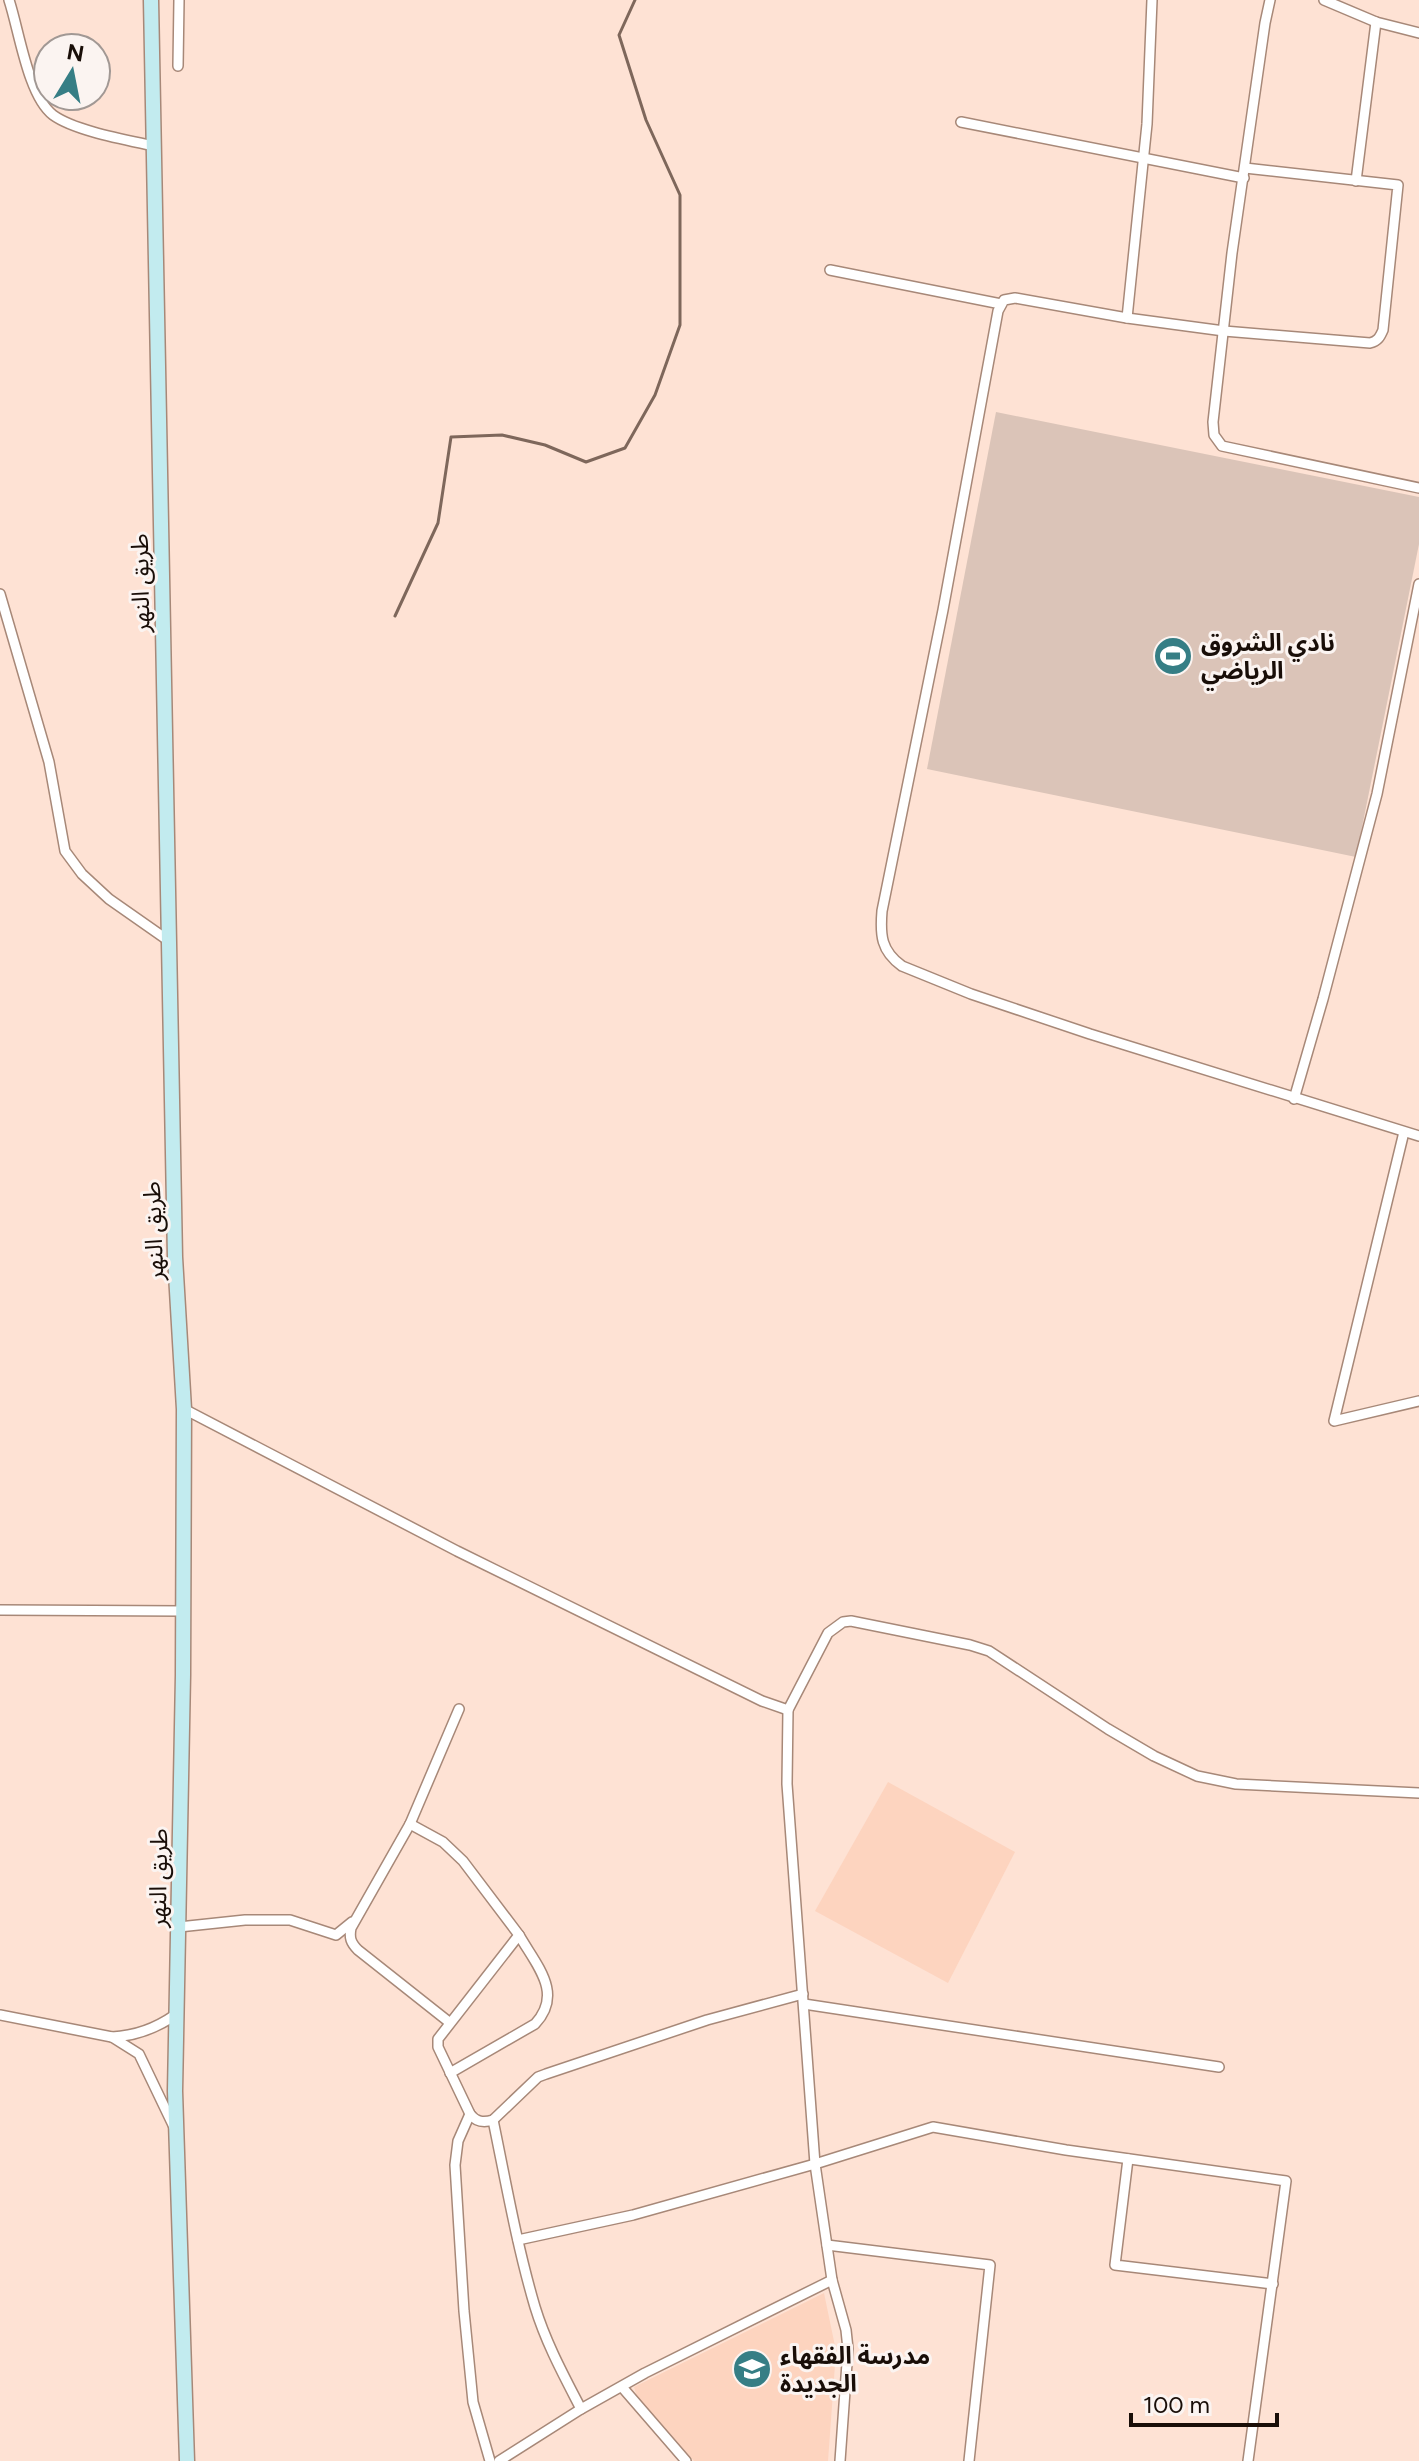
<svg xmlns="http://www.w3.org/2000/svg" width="1419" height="2461" font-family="Figtree,'Noto Sans Arabic',sans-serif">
	<rect width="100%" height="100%" fill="#fee2d4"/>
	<g fill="#fdd4bf">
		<path d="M888,1782L1015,1852L948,1983L815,1911Z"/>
		<path d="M824,2293L836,2351L828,2461H694L637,2397L634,2387Z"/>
	</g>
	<path fill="#dbc4b8" d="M996,412L1419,497V544L1356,857L927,769Z"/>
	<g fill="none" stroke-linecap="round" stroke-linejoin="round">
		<path stroke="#7e675b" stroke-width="3" d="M395,616L438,523L451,437L502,435L545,445L586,462L625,448L655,395L680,325V195L646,120L619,35L635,0"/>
		<g stroke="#a78878" stroke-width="12">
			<g id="street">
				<path d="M9,0C19,30 28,96 53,115C75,131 127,140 154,146"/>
				<path d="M1270,0L1265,23L1232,253L1213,422L1214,435L1222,446L1419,488"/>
				<path d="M1324,0L1376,22L1419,33"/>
				<path d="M178,66L179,0"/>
				<path d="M961,122L1244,178"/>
				<path d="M1245,168L1398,185L1383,330C1380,337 1378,341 1370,343L1224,331L1127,318L1015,298L1004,300L998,311L943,610L882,911C880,935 881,951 902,966L971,994L1090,1034L1419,1136"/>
				<path d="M1356,181L1376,22"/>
				<path d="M830,270L1001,304"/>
				<path d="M1127,318L1147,124L1152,0"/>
				<path d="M0,594L49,762L65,851L82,874L109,899L169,941"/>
				<path d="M1294,1099L1323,999L1377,794L1419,584"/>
				<path d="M1404,1132L1334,1421L1419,1401"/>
				<path d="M184,1409L457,1551L762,1701L788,1710L828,1633L843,1622L851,1621L970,1645L989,1651L1108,1729L1154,1756L1197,1776L1236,1784L1419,1793"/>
				<path d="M0,1610L183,1611"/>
				<path d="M788,1710L787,1784L815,2164L832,2280L846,2330L848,2349L840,2461"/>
				<path d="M410,1824L443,1842L463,1861L519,1935L438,2039V2047L470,2114C476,2122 483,2123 493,2120L538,2077L546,2074L707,2020L803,1994"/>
				<path d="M179,1927L245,1920H290L336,1935L352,1922"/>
				<path d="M804,2004L1219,2067"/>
				<path d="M0,2015L112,2037C136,2036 155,2029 175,2015"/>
				<path d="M449,2022L358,1950C351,1943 349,1938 351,1928L410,1824L459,1709"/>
				<path d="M112,2037L139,2054L174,2127"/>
				<path d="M450,2073L535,2024C564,1993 536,1965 519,1935"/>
				<path d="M470,2114L458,2141L455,2165L464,2311L473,2402L490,2461"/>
				<path d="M493,2120C506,2183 517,2246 535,2307C546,2343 564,2376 581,2409"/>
				<path d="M1128,2159L1115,2265L1273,2284"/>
				<path d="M518,2240L633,2215L815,2164L933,2127L1066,2150L1286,2181L1248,2461"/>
				<path d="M827,2245L990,2265L969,2461"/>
				<path d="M622,2387L686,2461"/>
				<path d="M499,2461L581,2409L645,2373L832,2280"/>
			</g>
		</g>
		<g stroke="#a78878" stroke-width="17">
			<path id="secondary" d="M151,0L175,1257L184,1409L183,1675L175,2091L187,2461"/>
		</g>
		<use href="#street" stroke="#fff" stroke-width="9"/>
		<use href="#secondary" stroke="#c2ebef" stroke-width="14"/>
	</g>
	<defs>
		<g id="stadium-disc" transform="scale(2)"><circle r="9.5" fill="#367e85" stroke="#fbf4f1"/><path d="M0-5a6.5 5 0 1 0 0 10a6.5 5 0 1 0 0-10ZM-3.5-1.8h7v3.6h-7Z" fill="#fff"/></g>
		<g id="school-disc" transform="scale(2)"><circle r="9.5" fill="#367e85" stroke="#fbf4f1"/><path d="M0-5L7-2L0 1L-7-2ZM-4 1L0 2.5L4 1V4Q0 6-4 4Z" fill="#fff"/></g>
	</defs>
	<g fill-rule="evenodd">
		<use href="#stadium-disc" x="1173" y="656"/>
		<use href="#school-disc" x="752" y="2369"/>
	</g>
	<g text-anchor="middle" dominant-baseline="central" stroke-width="6" stroke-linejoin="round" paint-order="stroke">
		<g font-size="24" fill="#190e08" stroke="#fbf4f1">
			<text transform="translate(140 583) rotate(-91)">طريق النهر</text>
			<text transform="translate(153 1231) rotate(-92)">طريق النهر</text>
			<text transform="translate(158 1878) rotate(-89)">طريق النهر</text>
		</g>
		<g font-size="24" font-weight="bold" fill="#190e08" stroke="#fbf4f1" text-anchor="start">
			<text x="1201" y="642">نادي الشروق<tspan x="1201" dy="28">الرياضي</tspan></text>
			<text x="780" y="2355">مدرسة الفقهاء<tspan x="780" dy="28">الجديدة</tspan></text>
		</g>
	</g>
	<g transform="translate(72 72) rotate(10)"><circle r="38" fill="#fbf4f1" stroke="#a19894" stroke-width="2"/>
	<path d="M0-6L14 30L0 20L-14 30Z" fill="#367e85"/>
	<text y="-12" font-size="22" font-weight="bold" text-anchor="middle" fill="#190e08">N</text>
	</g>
	<path d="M1131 2413v12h146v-12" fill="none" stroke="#190e08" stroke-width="4"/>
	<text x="1143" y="2413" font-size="24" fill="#190e08" stroke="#fbf4f1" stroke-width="6" paint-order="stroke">100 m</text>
</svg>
